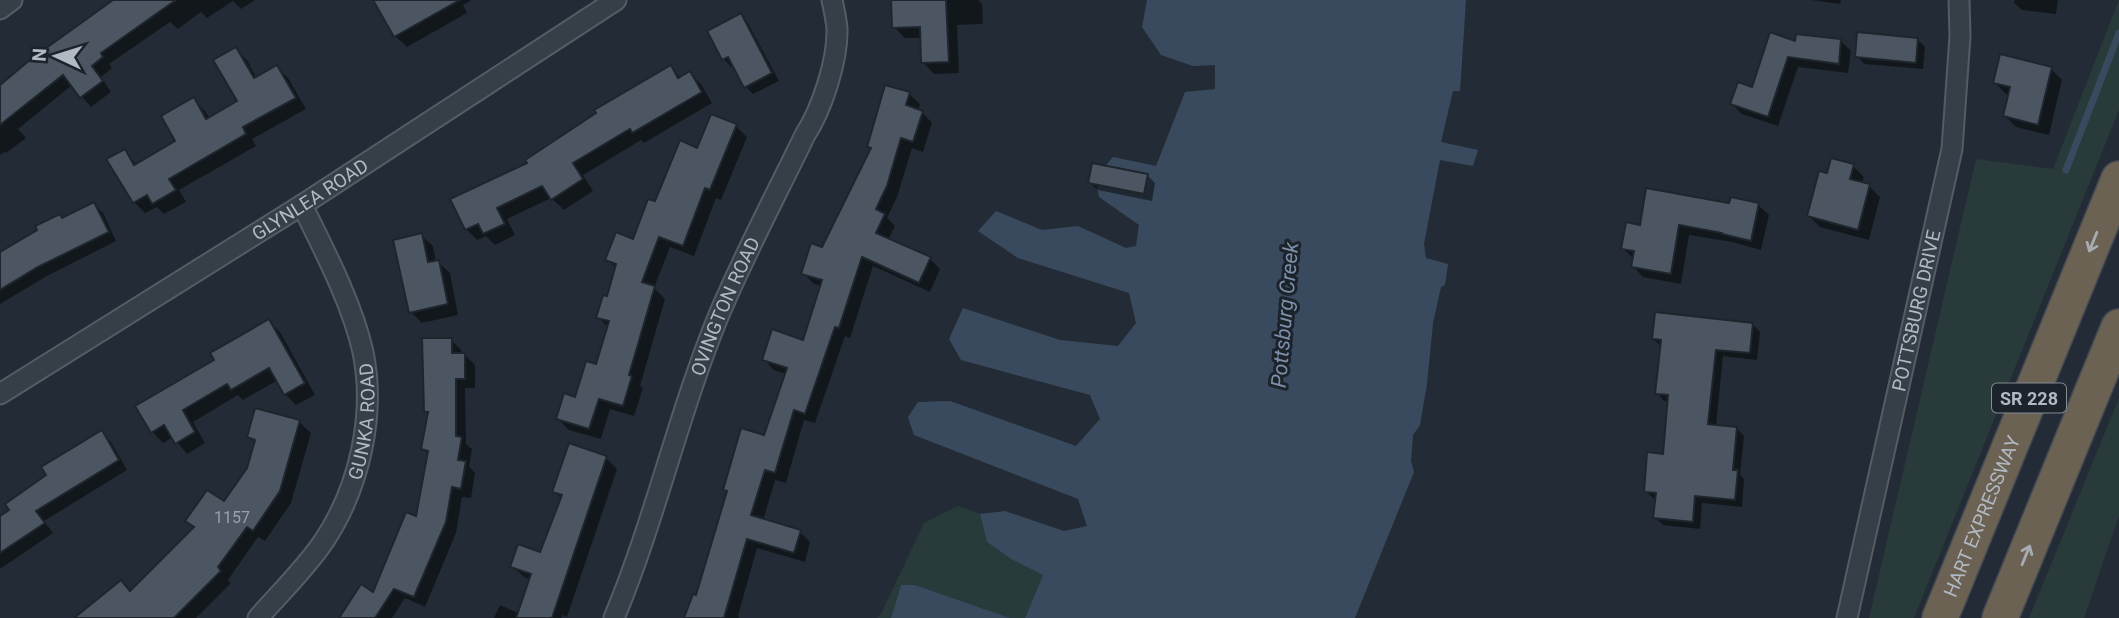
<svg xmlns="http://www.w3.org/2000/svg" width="2119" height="618" font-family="Roboto,sans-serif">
	<rect width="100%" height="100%" fill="#232c36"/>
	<g fill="#283a39">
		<path d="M2119,0V110L1914,618H1869L1976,159L2053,169Z"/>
		<path d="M2119,398V516L2084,618H2029Z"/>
		<path d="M958,506L980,514L987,542L1011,559L1043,575L1025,618H1010L915,585H901L891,618H877L881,614L924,523Z"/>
	</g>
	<g fill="#3a4a5e">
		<path d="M1147,0H1466L1460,91H1453L1441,142L1478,150L1473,166L1440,160L1424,244L1426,258L1448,264L1445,285L1441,287L1433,323L1427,384L1420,425L1413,435L1411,461L1414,472L1355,618H1025L1043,575L1011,559L987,542L980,514L1005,511L1064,531L1087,526L1078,499L914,435L908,417L918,402L950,401L1076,446L1100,419L1090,395L961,360L949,339L963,308L1060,340L1118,346L1136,323L1129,293L1018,258L978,231L996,211L1042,230L1078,226L1126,248L1136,246L1139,225L1099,197L1095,178L1113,157L1156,166L1185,92L1215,89V65L1193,66L1161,55L1142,27Z"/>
		<path d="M901,585H915L1010,618H891Z"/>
	</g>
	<g fill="#0007">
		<path d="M116,0H255L241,9L233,1L207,18L201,12L178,29L170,22L109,64L112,68L101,77L111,92L91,107L72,85L18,129L26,138L6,153L5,152L0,155V87Z"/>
		<path d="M375,0H472L463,5L467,13L407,47L395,36Z"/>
		<path d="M893,0H978L982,4L983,24L957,25L959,73L934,74L923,62L922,38H905L894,27Z"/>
		<path d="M1811,0H1841L1840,4Z"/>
		<path d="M2015,0H2058L2056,14L2022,10L2014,3Z"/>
		<path d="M740,15L748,23L779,81L753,94L746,87L734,65L731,67L724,59L709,32Z"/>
		<path d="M1918,40L1925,47L1923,69L1864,64L1857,56Z"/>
		<path d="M1841,41L1851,51L1848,73L1798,67L1778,126L1742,114L1732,104L1753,89L1797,43Z"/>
		<path d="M235,49L247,60L257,79L277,67L288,78L306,109L252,139L256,146L179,190L186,202L164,214L157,207L145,213L134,202L124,151L137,165L178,142L194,100L205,111L210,119L239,102Z"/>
		<path d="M671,68L681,78L690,73L701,84L712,103L644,143L641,140L583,175L593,191L564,210L551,198L507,219L515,235L495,245L486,236L477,240L466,229L529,163Z"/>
		<path d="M2051,69L2062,80L2049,135L2016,127L2005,116L2010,95L2006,94L1994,82Z"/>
		<path d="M909,94L920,104L918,111L922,112L932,123L923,152L912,148L897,197L887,218L895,226L888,240L930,259L940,269L930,292L873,266L850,338L845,336L815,423L804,420L786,483L775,480L763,521L800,532L810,542L805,562L757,548L738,616L739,618H686L697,597L728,493L724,489L765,437L787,374L774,370L764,359L804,342L822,286L814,284L803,273L823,249L872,150L869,146Z"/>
		<path d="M736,126L747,137L721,200L716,198L694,256L670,247L654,288L665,299L640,386L643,388L634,416L610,409L601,439L569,430L558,419L576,399L598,367L609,328L598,317L608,298L617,269L607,259L634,241L656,204L698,150Z"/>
		<path d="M1853,166L1864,177L1862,184L1869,186L1880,197L1869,240L1820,227L1809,216L1828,175Z"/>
		<path d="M1148,176L1155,183L1152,201L1098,190L1090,183Z"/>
		<path d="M94,204L103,213L116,241L47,276L0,304V254Z"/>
		<path d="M1758,205L1769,215L1761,250L1732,242L1689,235L1681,284L1643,277L1633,266L1634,259L1623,248L1641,227Z"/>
		<path d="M421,235L433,246L436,262H438L450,273L458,315L422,323L411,312Z"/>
		<path d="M268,321L280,332L315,395L296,405L285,394L278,380L243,400L238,395L193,422L205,443L187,454L173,437L163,443L152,431L216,361Z"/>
		<path d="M1752,324L1760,332L1757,360L1723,356L1716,426L1736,428L1744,436L1740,475L1744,479L1742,507L1702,503L1700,529L1663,525L1655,517L1657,499L1653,498L1645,491L1664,456L1669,402L1664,401L1657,393L1662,347L1653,339Z"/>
		<path d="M451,340L461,350L462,355L464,354L475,365V388H465L466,444L472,449L469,466L475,473L471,498L462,497L456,533L425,607L405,598L392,618H341L374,595L418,519L429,455L423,449L429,416L425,412Z"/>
		<path d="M299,422L311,433L291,503L265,541L258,537L228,580L231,583L196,618H89L131,593L195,529L188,521L225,504L248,469L256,443L249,436Z"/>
		<path d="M102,433L111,442L127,470L44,521L53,533L0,569V518L11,510L48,476Z"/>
		<path d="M606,458L617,469L567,617L562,615L561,618H494L500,605L520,614L531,580L524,577L512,566L541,555L562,499L554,491Z"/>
	</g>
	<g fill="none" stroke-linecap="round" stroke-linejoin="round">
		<path stroke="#3a4a5e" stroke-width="7" d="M2066,170L2119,33"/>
	</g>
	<g fill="#4b5662" stroke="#1e252d" stroke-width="2">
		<path d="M113,0H176L101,53L103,57L92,66L103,81L80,98L63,75L0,125V85L31,59Z"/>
		<path d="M373,0H460L394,37Z"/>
		<path d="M891,0H946L949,62L921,63L920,27L892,28Z"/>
		<path d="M741,13L772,73L744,88L728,57L722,60L707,31Z"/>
		<path d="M1770,32L1795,41L1796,34L1841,39L1839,64L1788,57L1768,117L1730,104L1738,82L1752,87Z"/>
		<path d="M1857,32L1918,38L1916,63L1855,57Z"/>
		<path d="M236,47L254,78L277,65L296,98L243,127L246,134L169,179L176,190L152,204L147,195L133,203L106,159L125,149L134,165L175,141L161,116L194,97L206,119L237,101L213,60Z"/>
		<path d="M2000,54L2052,67L2038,125L2003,116L2010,87L1993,83Z"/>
		<path d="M671,65L678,78L690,71L702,92L632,133L630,129L573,163L583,179L551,200L542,186L497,208L505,224L483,234L478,224L465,230L450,199L527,163L525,160L596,113L594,110Z"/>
		<path d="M885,85L910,92L906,105L923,111L913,142L901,138L887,186L876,209L885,214L876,233L931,257L919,283L862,257L839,328L835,327L805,414L794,410L775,473L765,470L751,515L801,530L794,553L747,539L724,618H684L693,594L696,595L727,491L723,490L741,428L764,435L787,368L762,360L772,329L803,340L822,280L801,274L811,243L822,247L871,148L867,147Z"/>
		<path d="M711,114L737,124L710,190L705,188L683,246L659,237L642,282L655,286L629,375L632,376L623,406L599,399L589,429L556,419L564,393L575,397L586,361L596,364L609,321L596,318L603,295L607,296L616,264L605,260L616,232L633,239L648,199L655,201L680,140L697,148Z"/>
		<path d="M1831,158L1854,164L1850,179L1870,184L1858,230L1807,216L1819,171L1827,173Z"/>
		<path d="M1092,163L1148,174L1144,194L1088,183Z"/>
		<path d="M1646,188L1729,203L1731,197L1759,203L1751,241L1722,234V233L1679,225L1671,274L1631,267L1634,251L1621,249L1626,222L1640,225Z"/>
		<path d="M94,202L109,232L38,267L0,290V252L37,230L35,226L60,214L62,218Z"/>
		<path d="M422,233L428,262L439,260L448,304L409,313L393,240Z"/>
		<path d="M1655,312L1753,323L1750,353L1716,350L1708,424L1737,427L1733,470H1738L1735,500L1695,496L1693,522L1653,518L1656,493L1644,492L1647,452L1663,454L1668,395L1655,394L1661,340L1652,339Z"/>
		<path d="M269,319L305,383L284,395L269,368L231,390L227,384L183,410L195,432L175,444L164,425L151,433L135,406L214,360L210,353Z"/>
		<path d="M422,338H452V353H465V379H456V436L462,437L458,460L466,461L461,489L452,487L446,522L414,597L394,589L375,618H339L361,584L373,592L406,512L416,516L428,451L421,449L428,412H424Z"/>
		<path d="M255,408L300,420L280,491L253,531L247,527L218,567L221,571L174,618H74L121,580L130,591L194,527L185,521L207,490L224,501L247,468L255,440L247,437Z"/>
		<path d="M102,430L119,460L36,511L45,523L0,553V516L9,510L5,504L46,475L41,467Z"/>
		<path d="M569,443L607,456L552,618H516L531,574L510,567L518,544L540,552L562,495L552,492Z"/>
	</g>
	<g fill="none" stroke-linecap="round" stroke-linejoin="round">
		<g stroke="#545c64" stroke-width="23">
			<g id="street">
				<path d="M0,9L12,0"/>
				<path id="s1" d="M0,394L302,205L616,0"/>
				<path id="s2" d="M258,618C280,593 305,569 324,541C359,488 376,416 363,352C352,303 324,250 302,205"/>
				<path id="s3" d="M614,618C655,520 678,415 718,317C744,255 776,195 805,135C822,109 838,60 837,28C836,19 834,9 832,0"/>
				<path id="s4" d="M1847,618L1952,149L1960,36L1959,0"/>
			</g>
		</g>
		<g stroke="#414951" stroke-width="38">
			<g id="highway">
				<path id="s5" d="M1940,618L2119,179"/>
				<path d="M2000,618L2119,327"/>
			</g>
		</g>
		<use href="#street" stroke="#363e47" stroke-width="19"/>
		<use href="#highway" stroke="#6c6254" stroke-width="35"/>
	</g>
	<defs><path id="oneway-shaft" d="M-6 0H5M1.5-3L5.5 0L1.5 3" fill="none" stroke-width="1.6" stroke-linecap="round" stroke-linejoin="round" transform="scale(1.75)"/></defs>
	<g stroke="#a7acb2">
		<use href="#oneway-shaft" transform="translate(2093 242) rotate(112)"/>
		<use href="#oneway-shaft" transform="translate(2026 555) rotate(-68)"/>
	</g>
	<g text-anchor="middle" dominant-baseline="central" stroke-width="6" stroke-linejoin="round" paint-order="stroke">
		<g font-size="16" fill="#98a0ab">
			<text x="232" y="517">1157</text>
		</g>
		<rect fill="#1c232b" stroke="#848c95" stroke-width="2" x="1992" y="383.5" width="74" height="29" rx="5"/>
		<g font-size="18" font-weight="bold" fill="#b1b9c3">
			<text x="2029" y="398">SR 228</text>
		</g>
		<g font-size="19" fill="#b1b9c3" stroke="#1c232b">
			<text stroke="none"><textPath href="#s1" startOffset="366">GLYNLEA ROAD</textPath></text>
			<text stroke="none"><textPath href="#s3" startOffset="331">OVINGTON ROAD</textPath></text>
			<text stroke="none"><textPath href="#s4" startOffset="315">POTTSBURG DRIVE</textPath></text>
			<text stroke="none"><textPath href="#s2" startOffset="229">GUNKA ROAD</textPath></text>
			<text stroke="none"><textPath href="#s5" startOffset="110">HART EXPRESSWAY</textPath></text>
		</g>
		<g font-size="21" font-style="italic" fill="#7c90a9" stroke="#1c232b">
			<text transform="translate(1285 315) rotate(-85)">Pottsburg Creek</text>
		</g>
	</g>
	<g transform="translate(56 56) rotate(274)" stroke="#1c232b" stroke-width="5" paint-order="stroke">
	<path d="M0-5L12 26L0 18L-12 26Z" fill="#b1b9c3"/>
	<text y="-10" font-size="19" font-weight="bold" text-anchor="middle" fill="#b1b9c3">N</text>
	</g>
</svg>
